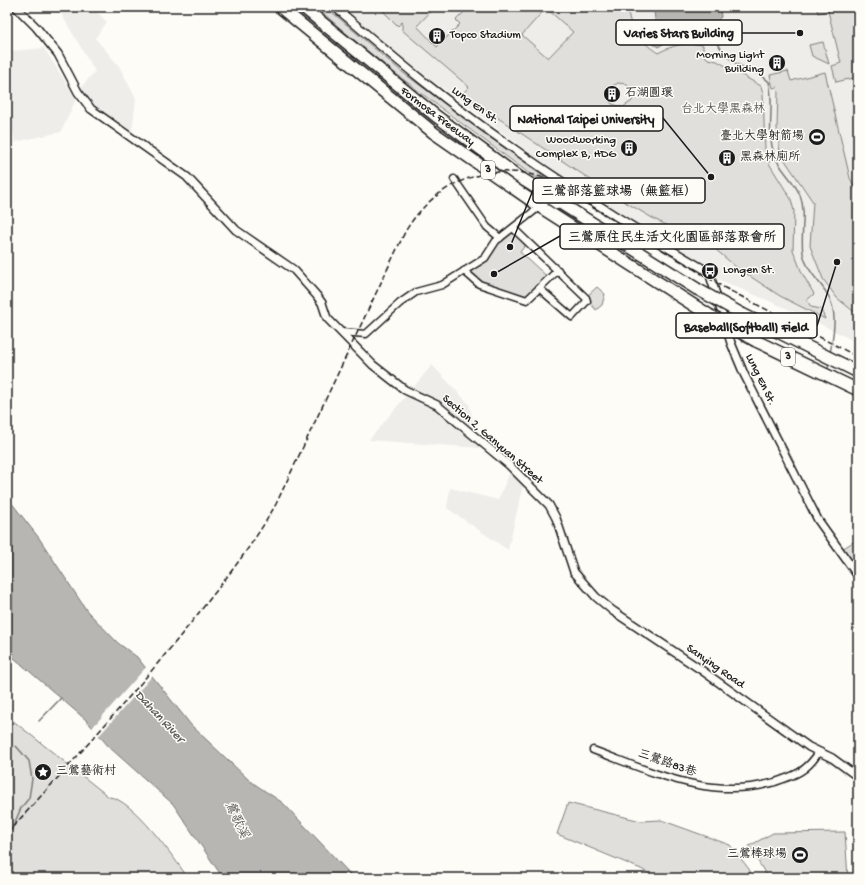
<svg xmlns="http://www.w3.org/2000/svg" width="865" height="885" font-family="'Gochi Hand','LXGW WenKai TC',sans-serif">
	<rect width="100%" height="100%" fill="#fdfcf7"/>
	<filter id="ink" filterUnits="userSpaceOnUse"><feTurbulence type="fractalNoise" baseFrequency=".025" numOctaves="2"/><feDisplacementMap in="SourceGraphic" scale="8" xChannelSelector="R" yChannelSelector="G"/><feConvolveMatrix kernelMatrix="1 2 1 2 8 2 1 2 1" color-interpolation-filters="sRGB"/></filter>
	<g filter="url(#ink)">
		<g fill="#eeede9">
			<path d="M57,7H92L107,22L95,38L119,66L136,99L132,131L96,109L79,90L95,71Z"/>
			<path d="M343,7H858V343L804,316L713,277L710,266L632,223L531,154L463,102L410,65Z"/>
			<path d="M44,48L76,99L61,132L15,142L8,107L11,51Z"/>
			<path d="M432,365L469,404L480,448L369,440Z"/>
			<path d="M510,472L523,485L508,550L447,508L450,488L498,500Z"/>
		</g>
		<g fill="#e0dfdb" stroke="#7e7e7c" fill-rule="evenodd">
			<path d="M316,7H326L402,72L548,179L534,177C459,121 386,70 316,7Z"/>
			<path d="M379,7H435L417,26L437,47L460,24L456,20L466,10L463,7H628C628,28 641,42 658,53C673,45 686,42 703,45V54L708,59L717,61L761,86L763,94L765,149L770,165L791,199L794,211L793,250L802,273L814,294L807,300L811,307L821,309L825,319L780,296L736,267L715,249L654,219L615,196L462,94L469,87L402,30V22L398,26ZM546,8L573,32L548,58L522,35ZM618,83L626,84L633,93L632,101L623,107L612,104L608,98L611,87Z"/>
			<path d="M816,7H858V77L836,82L832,66L841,63L828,11L818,13Z"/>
			<path d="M823,42L829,64L812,56L809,45Z"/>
			<path d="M788,71L791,81L825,72L850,178L858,194V315L837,298L823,279L810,246L813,202L780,153L777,128L778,92L777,87L773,88L770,75Z"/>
			<path d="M513,228L528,242L520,252L550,279L530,299L479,284L464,271L485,258L496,241Z"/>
			<path d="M597,287L605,294L602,305L596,310L589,302L587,296Z"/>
			<path d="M858,539V569L842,549Z"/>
			<path d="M7,716L109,797C132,798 175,859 188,878H7Z"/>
			<path d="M568,803L641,821L661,820L730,845L749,869L753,878H657L641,869L557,834Z"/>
			<path d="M845,832L848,878H768L749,846L773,833Z"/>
		</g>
		<g fill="#b7b6b2" stroke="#797876">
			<path d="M650,7H720L721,17L718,20L720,24H712L713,27L717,26L712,35L698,38L683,36L675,37L658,47L648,41L644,34L656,26L654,12Z"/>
			<path d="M7,497L39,538L87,611L118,643L137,657L191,725L250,781L283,803L354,878H223L173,804L109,747L86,720L7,652Z"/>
		</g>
		<path fill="#fdfcf7" d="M147,666L154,674L98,737L91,729Z"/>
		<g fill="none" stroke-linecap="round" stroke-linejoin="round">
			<g stroke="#797876" stroke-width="1.5">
				<path d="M712,35C718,44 724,55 734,62C745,70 759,71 769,82C775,105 766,131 774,154C779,169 794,180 800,195C807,214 800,234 803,253C806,271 821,282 829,297C838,315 833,335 830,354"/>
				<path d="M828,370L829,362"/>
				<path d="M39,721L61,698"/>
				<path d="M7,832L12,829L21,808L29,798L32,779L29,761L16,746"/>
			</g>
			<g stroke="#1c1c1c" stroke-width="9">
				<g id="minor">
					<path d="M454,179L487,227L500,238"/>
					<path d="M513,228L586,298L587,301L572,317L540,289"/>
					<path d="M464,271L479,284L527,300L558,270"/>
					<path d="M341,332L366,334L400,303L416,292L442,285L485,258L496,241L548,200L557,206L569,185"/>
					<path d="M593,750C653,772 710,801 775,782C796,775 807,771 819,752"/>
				</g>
			</g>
			<g stroke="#1c1c1c" stroke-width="10">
				<g id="tertiary">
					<path d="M16,7L36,27L58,54L78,92L91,109L187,177L236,230L294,270L317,296L322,303L327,318L373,365L405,390L437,405L509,465L549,505L556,518L574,572L596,597L613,611L700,669L809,747L832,758L858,777"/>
					<path d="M335,7C364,32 393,57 423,81C512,152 610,215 709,272L731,343L744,374L818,520L858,576"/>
				</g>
			</g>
			<g stroke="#1c1c1c" stroke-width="14">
				<g id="motorway">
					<path d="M280,7L434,133L542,208L709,315"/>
					<path d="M303,7L436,116L519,177L697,289"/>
					<path d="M742,314L858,372"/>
					<path d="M756,341L858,390"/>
				</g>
			</g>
			<use href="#minor" stroke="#fdfcf7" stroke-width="6"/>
			<use href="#tertiary" stroke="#fdfcf7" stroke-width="7"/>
			<use href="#motorway" stroke="#fdfcf7" stroke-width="11"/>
			<path stroke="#1c1c1c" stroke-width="1.5" stroke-dasharray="6 3" stroke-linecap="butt" d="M7,833C70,765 132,696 190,624C221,585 252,547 276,504L405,232C434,182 490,160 544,178L725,288L858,357"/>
			<g stroke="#1c1c1c" stroke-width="14" stroke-linecap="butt">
				<g id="motorway-bridge">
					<path d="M697,289L742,314"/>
					<path d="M709,315L756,341"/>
				</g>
			</g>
			<use href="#motorway-bridge" stroke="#fdfcf7" stroke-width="11"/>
		</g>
	</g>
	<defs>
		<g id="building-disc" transform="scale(0.9)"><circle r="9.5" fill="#1c1c1c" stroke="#fdfcf7"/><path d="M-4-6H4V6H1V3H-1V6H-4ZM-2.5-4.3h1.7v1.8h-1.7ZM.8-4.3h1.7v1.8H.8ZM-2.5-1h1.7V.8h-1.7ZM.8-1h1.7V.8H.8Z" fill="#fff"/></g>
		<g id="stadium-disc" transform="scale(0.9)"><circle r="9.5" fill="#1c1c1c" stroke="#fdfcf7"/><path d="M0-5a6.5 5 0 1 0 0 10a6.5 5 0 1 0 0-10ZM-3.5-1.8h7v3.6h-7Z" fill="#fff"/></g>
		<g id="bus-disc" transform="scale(0.9)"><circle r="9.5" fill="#1c1c1c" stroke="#fdfcf7"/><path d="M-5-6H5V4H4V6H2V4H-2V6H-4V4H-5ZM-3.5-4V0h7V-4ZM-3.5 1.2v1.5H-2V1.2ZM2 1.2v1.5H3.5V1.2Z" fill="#fff"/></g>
		<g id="sight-disc" transform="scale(0.9)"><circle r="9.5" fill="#1c1c1c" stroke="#fdfcf7"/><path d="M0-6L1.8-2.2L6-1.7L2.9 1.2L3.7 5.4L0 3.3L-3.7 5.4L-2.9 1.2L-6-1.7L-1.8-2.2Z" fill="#fff"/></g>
	</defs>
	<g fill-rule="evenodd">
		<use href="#building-disc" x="437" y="36"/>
		<use href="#building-disc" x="777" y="63"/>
		<use href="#building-disc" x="612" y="94"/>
		<use href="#stadium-disc" x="817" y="137"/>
		<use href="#building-disc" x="629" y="148"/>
		<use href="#building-disc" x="727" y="158"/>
		<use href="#bus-disc" x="710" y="271"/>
		<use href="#sight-disc" x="43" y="772"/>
		<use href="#stadium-disc" x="800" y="855"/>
	</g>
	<g text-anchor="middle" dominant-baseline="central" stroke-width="3" stroke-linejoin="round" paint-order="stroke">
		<g fill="#fdfcf7" stroke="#605f5e" stroke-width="1">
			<rect x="481" y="161" width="14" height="18" rx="3"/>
			<rect x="781" y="348" width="14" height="18" rx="3"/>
		</g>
		<g font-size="11" font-weight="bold" fill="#1c1c1c">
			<text x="488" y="170">3</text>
			<text x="788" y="357">3</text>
		</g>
		<g font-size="12" fill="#1c1c1c" stroke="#fdfcf7" text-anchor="start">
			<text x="450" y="36">Topco Stadium</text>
			<text x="764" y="56" text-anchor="end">Morning Light<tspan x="764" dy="14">Building</tspan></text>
			<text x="625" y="94">石湖圓環</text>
			<text x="804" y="137" text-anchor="end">臺北大學射箭場</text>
			<text x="616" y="141" text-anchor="end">Woodworking<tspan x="616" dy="14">Complex B, HDG</tspan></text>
			<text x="740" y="158">黑森林廁所</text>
			<text x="723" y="271">Longen St.</text>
			<text x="56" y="772">三鶯藝術村</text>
			<text x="787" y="855" text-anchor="end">三鶯棒球場</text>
		</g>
		<g font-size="12" fill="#1c1c1c" stroke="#fdfcf7">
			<text transform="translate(475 106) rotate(36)">Lung En St.</text>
			<text transform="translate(437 117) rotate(37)">Formosa Freeway</text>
			<text transform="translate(760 380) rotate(64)">Lung En St.</text>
			<text transform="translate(492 440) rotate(41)">Section 2, Ganyuan Street</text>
			<text transform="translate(715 667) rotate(35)">Sanying Road</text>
			<text transform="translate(667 764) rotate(19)">三鶯路83巷</text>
		</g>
		<g font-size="12" fill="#575655" stroke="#fdfcf7">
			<text x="723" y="110">台北大學黒森林</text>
		</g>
		<g font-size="13" font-style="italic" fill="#5a5a58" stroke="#fdfcf7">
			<text transform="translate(159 717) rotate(47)">Dahan River</text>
			<text transform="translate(236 820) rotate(65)">鶯歌溪</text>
		</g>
	</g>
	<path fill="none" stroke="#1c1c1c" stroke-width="1.5" d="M800 33L742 33M711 177L663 118M510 247L533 190M494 274L560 236M837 262L817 326"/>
	<g fill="#1c1c1c" stroke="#fdfcf7" stroke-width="1.5">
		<circle cx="800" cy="33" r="4"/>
		<circle cx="711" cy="177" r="4"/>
		<circle cx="510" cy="247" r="4"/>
		<circle cx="494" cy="274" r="4"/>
		<circle cx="837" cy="262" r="4"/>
	</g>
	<g fill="#fdfcf7" stroke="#1c1c1c" stroke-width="1.5">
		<rect x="616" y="20" width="126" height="25" rx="4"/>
		<rect x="510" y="106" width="153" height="25" rx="4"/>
		<rect x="533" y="178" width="172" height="25" rx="4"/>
		<rect x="560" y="224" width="224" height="25" rx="4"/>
		<rect x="676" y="313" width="141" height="25" rx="4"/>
	</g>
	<g font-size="13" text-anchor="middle" font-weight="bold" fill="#1c1c1c">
		<text x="679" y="37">Varies Stars Building</text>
		<text x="586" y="123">National Taipei University</text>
		<text x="619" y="195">三鶯部落籃球場（無籃框）</text>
		<text x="672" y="241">三鶯原住民生活文化園區部落聚會所</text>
		<text x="746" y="331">Baseball(Softball) Field</text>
	</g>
	<rect width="865" height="885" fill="none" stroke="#fdfcf7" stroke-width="24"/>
	<rect x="12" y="12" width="841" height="861" fill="none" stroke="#1c1c1c" stroke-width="1.5" filter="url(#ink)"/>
</svg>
